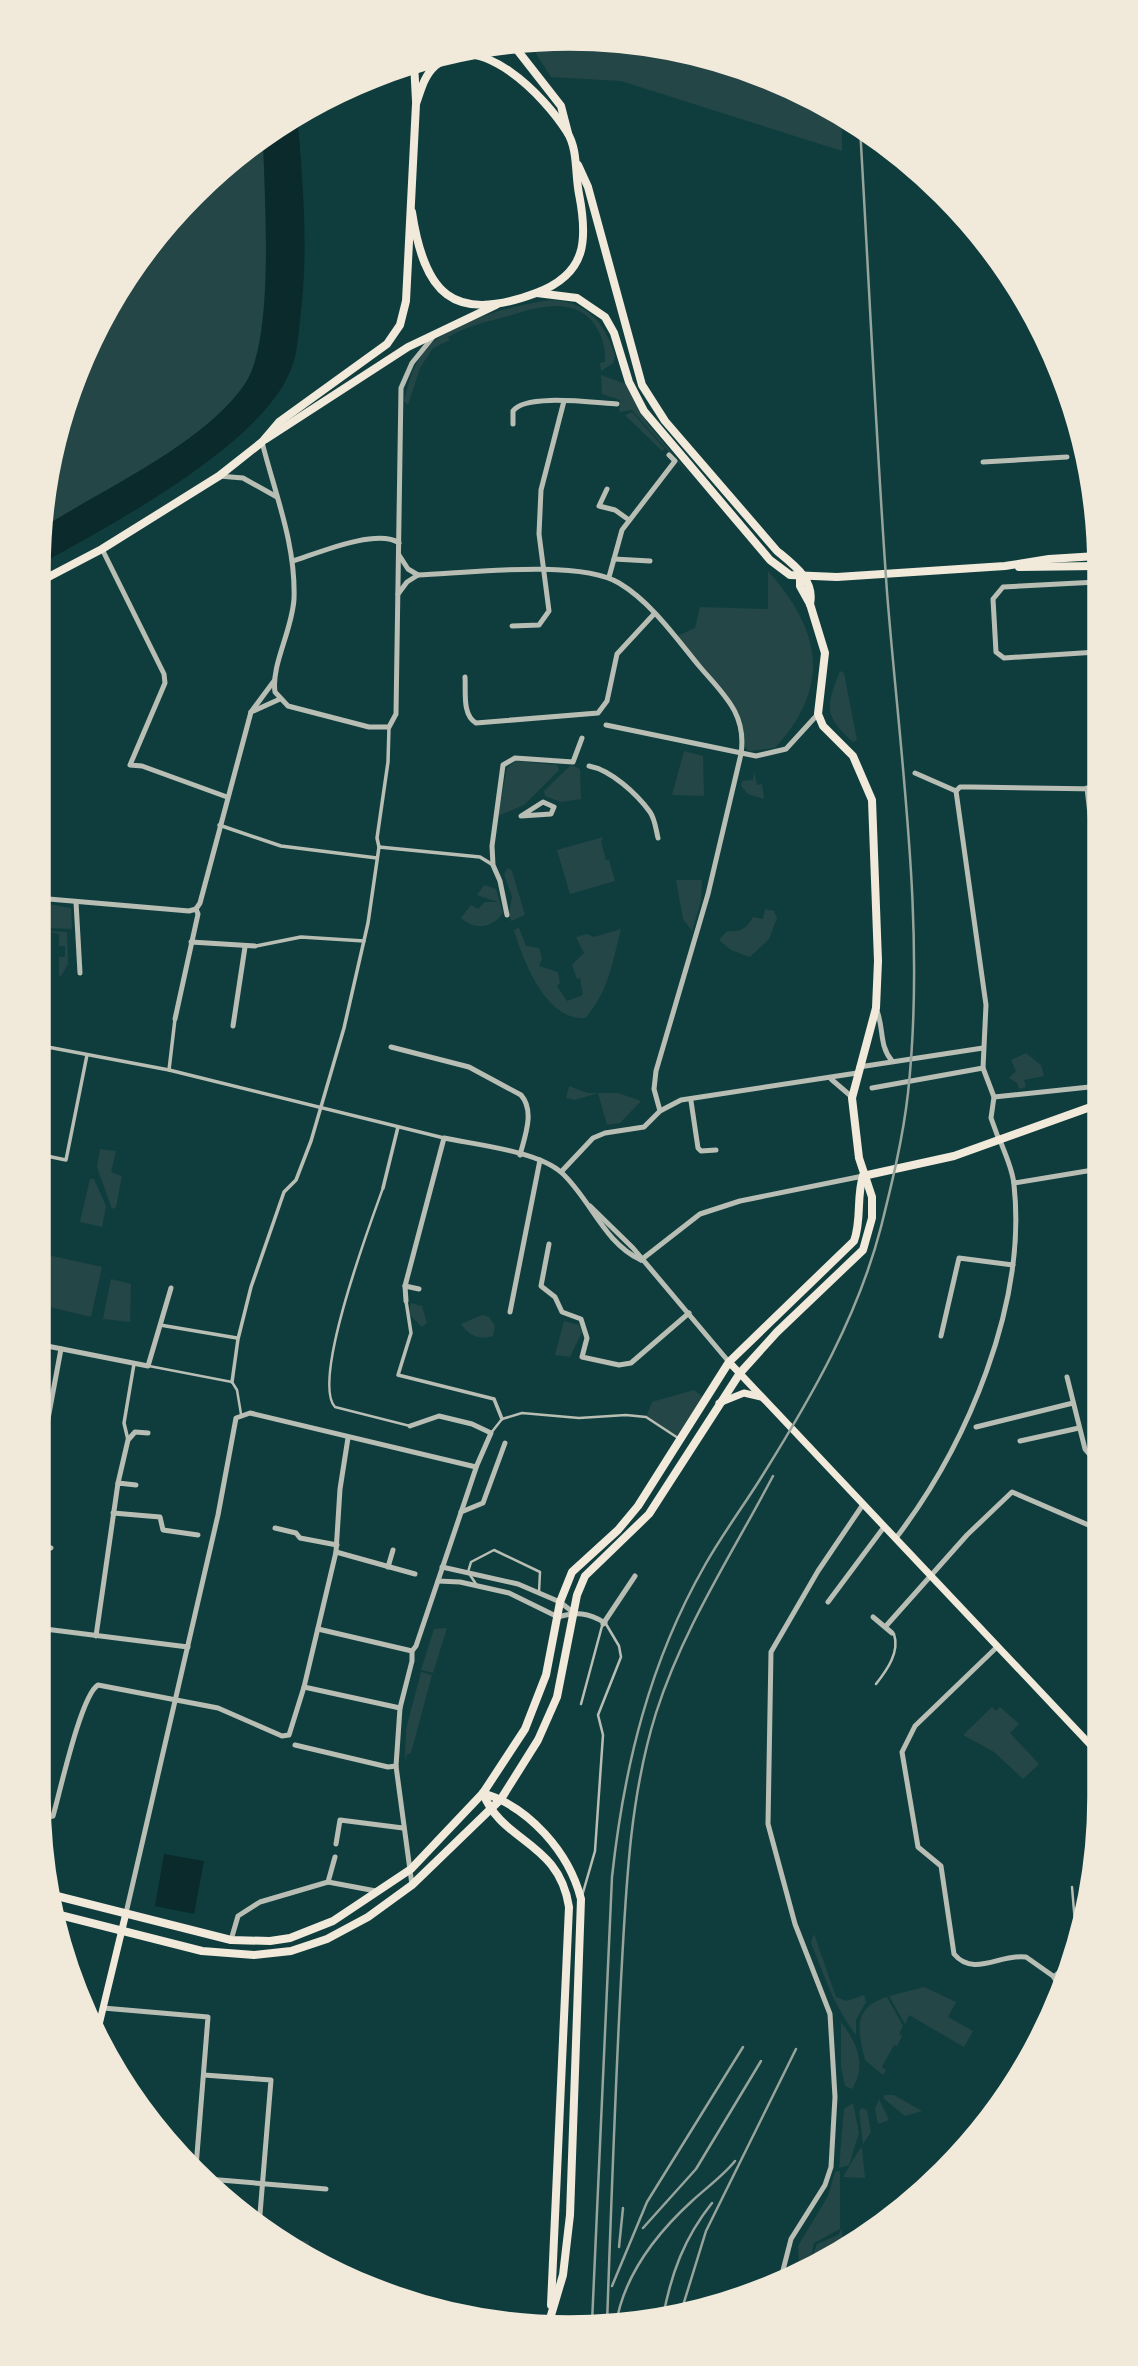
<svg xmlns="http://www.w3.org/2000/svg" width="1138" height="2366" font-family="Poppins,sans-serif">
	<rect width="100%" height="100%" fill="#0f3d3e"/>
	<g fill="#244646">
		<path d="M569,37L673,47L773,77L842,117V151L621,81L551,77L528,41Z"/>
		<path d="M263,135C264,192 275,339 245,384C205,443 102,492 41,529L47,465L77,365L127,273L193,192Z"/>
		<path d="M552,300C588,302 605,323 615,356L613,363L601,371L600,363L605,362C606,352 603,339 598,330C580,297 544,305 515,314C492,321 470,324 448,337L450,340L433,348L420,368L408,405L404,401C408,385 412,368 422,354C443,323 516,304 552,300Z"/>
		<path d="M601,375L626,384L648,424L699,486L632,410L619,412L620,400L602,394Z"/>
		<path d="M632,412L665,449L662,451L625,415Z"/>
		<path d="M768,571C821,631 832,685 775,748L750,751L742,746L734,707L675,637L695,628L700,607L768,609Z"/>
		<path d="M840,671L844,673L857,740L853,742C823,715 826,707 840,671Z"/>
		<path d="M684,751L703,756L704,796L672,795Z"/>
		<path d="M516,761L557,765L559,770L524,805L498,816L507,768Z"/>
		<path d="M571,765L580,769L581,799L561,802L545,796L544,791Z"/>
		<path d="M754,772L757,785L762,784L764,799L748,794L741,786L742,781L753,780Z"/>
		<path d="M603,837L601,842L606,860H609L615,881L570,894L557,850Z"/>
		<path d="M508,868L512,871L525,915L511,921L509,913L512,897L504,874Z"/>
		<path d="M676,880H702L701,901L692,931L683,919Z"/>
		<path d="M484,885L496,889L503,913C492,928 476,931 461,918L471,905L478,909L485,902H498L477,895Z"/>
		<path d="M49,904L71,908L72,929L47,928V922H42V906L49,907Z"/>
		<path d="M765,909L774,911L777,918L769,939L750,957L731,950L719,940L727,931C741,932 746,929 753,917L763,919Z"/>
		<path d="M519,928L526,946L539,948L542,958L539,966L558,972L560,983L557,986L567,1001L583,995L580,978L577,979L572,965L584,953L576,937L587,934L594,937L621,929C613,960 608,994 585,1018C546,1021 523,960 514,930Z"/>
		<path d="M46,931L67,932L68,964L61,976H59V957H65V946H59V934Z"/>
		<path d="M1026,1053L1041,1065L1044,1076L1024,1080L1026,1087L1019,1089L1017,1083L1009,1078L1016,1071L1011,1060Z"/>
		<path d="M569,1086L587,1093H618L641,1101L620,1123L607,1125L598,1093L575,1100L566,1098Z"/>
		<path d="M100,1149L116,1151L111,1172L122,1176L116,1207L112,1209L97,1167Z"/>
		<path d="M90,1179H94L106,1206L102,1227L80,1222Z"/>
		<path d="M48,1255L102,1267L91,1317L37,1304Z"/>
		<path d="M111,1279L131,1284L130,1322L103,1319Z"/>
		<path d="M411,1303L422,1306L427,1323L422,1327L409,1314Z"/>
		<path d="M482,1315L489,1317L495,1326L493,1336C478,1340 470,1336 461,1324Z"/>
		<path d="M564,1321L579,1325L582,1332L570,1357L555,1355Z"/>
		<path d="M694,1390L704,1398L678,1438L646,1417L652,1402Z"/>
		<path d="M447,1628L433,1673L421,1670L434,1629Z"/>
		<path d="M421,1672L432,1675L411,1753L407,1754L405,1762L406,1729Z"/>
		<path d="M992,1707L996,1711L1000,1707L1019,1724L1010,1733L1039,1764L1023,1779L994,1752L963,1735Z"/>
		<path d="M814,1934L836,1997L847,2001L864,1995L866,2002L856,2020V2035C834,2006 824,1976 811,1942Z"/>
		<path d="M924,1987L956,2002L948,2017L973,2031L964,2047L909,2015L905,2024L889,1996Z"/>
		<path d="M887,1997L903,2026L899,2034L902,2036L897,2046L894,2045L882,2067L886,2070L883,2075L865,2060C858,2030 852,2008 887,1997Z"/>
		<path d="M841,2022C857,2043 867,2065 852,2089L845,2086L841,2066Z"/>
		<path d="M885,2095H894L922,2111L905,2116L883,2098Z"/>
		<path d="M879,2099L889,2120L878,2124L875,2109Z"/>
		<path d="M853,2103L859,2133L849,2165L839,2168L844,2109Z"/>
		<path d="M862,2108L867,2110L871,2132L863,2144L859,2111Z"/>
		<path d="M862,2147L865,2178L843,2177L859,2150Z"/>
		<path d="M840,2171V2229L814,2243L811,2257L814,2267L800,2276L798,2246L828,2196L835,2172Z"/>
		<path d="M842,2229L843,2247L817,2265L813,2255L817,2244L838,2235Z"/>
		<path d="M271,2238L309,2241L308,2258L274,2240Z"/>
	</g>
	<g fill="#0a2a2b">
		<path d="M297,114C303,182 309,251 300,320C298,339 297,359 288,376C254,449 108,527 37,566L41,529C102,489 203,445 245,384C276,338 264,193 263,135Z"/>
		<path d="M164,1854L204,1861L194,1914L155,1906Z"/>
	</g>
	<g fill="none" stroke-linecap="round" stroke-linejoin="round">
		<g stroke="#b8beb3" stroke-width="2.5">
			<path d="M383,1188C370,1224 311,1381 335,1407L410,1426"/>
			<path d="M149,1366L232,1382L237,1390L241,1414"/>
			<path d="M491,1433L502,1419L522,1413L579,1418L626,1415L646,1417L678,1438"/>
			<path d="M476,1584L468,1572L471,1562L494,1550L540,1572L539,1592"/>
			<path d="M876,1684C887,1670 900,1652 894,1634"/>
			<path d="M581,1704L602,1626"/>
			<path d="M1072,1887L1075,1923L1083,1928"/>
			<path d="M582,1896L595,1851L603,1735L598,1715L621,1657L619,1646L606,1624"/>
			<path d="M1053,1976L1065,1966L1077,1947"/>
			<path d="M442,2312L453,2305"/>
		</g>
		<g stroke="#b8beb3" stroke-width="3.5">
			<path d="M219,825L281,846L377,858"/>
			<path d="M379,847L480,857L493,865"/>
			<path d="M256,946L301,937L364,941"/>
			<path d="M37,1045L169,1070L444,1138"/>
			<path d="M169,1070L175,1019"/>
			<path d="M37,1154L66,1160L87,1055"/>
			<path d="M383,1188L398,1127"/>
			<path d="M406,1301L411,1333L398,1375L494,1399L502,1419"/>
			<path d="M160,1325L237,1338"/>
			<path d="M232,1382L238,1339L251,1287L284,1192L296,1180L311,1141L344,1028L368,923L379,847L377,838L388,762L389,727"/>
			<path d="M128,1440L124,1423L134,1364"/>
		</g>
		<g stroke="#b8beb3" stroke-width="5">
			<path d="M513,424V411C525,393 595,403 617,404"/>
			<path d="M262,442C275,494 296,544 294,599C292,631 271,665 275,692L288,706L369,727H389L396,714L401,388L412,363L433,337"/>
			<path d="M983,462L1067,457"/>
			<path d="M219,476L243,478L277,497"/>
			<path d="M607,489L599,506L615,510L629,520"/>
			<path d="M102,549L164,674L165,683L130,765L142,766L227,797"/>
			<path d="M399,555L408,569L418,575"/>
			<path d="M614,559L650,561"/>
			<path d="M293,561C318,553 377,528 399,543"/>
			<path d="M609,577L622,530L675,461L669,455"/>
			<path d="M1097,582L1003,587L993,599L996,652L1004,658L1097,652"/>
			<path d="M398,594L407,582L418,575C467,573 579,559 619,583C651,602 676,638 700,667C724,695 747,714 741,754L708,894L656,1071L654,1089L660,1111"/>
			<path d="M512,626L539,625L549,611L539,534L541,490L564,401"/>
			<path d="M465,677C466,692 462,715 476,723L598,713L607,701L617,654L654,614"/>
			<path d="M251,712L280,699"/>
			<path d="M606,725L756,756L786,749L818,714"/>
			<path d="M589,766C611,770 637,794 650,812C655,819 656,830 658,838"/>
			<path d="M915,773L956,791L960,787H972L1098,789"/>
			<path d="M1087,788L1098,885"/>
			<path d="M956,791L986,1005L983,1068L994,1097L991,1118L999,1140"/>
			<path d="M543,802L554,807L551,814L521,816Z"/>
			<path d="M37,898L189,911L196,909"/>
			<path d="M76,902L80,973"/>
			<path d="M507,915L500,881L493,865L492,846L503,765L515,758L573,762L582,738"/>
			<path d="M191,942L255,946"/>
			<path d="M877,1011C884,1029 879,1046 892,1061"/>
			<path d="M175,1019L198,914L196,909L200,903L251,712L274,681"/>
			<path d="M233,1026L245,947"/>
			<path d="M391,1047L469,1067L521,1095C535,1111 525,1136 520,1155"/>
			<path d="M859,1067L983,1048"/>
			<path d="M831,1079L852,1097"/>
			<path d="M872,1088L983,1068"/>
			<path d="M994,1097L1099,1086"/>
			<path d="M691,1101L698,1148L701,1151L716,1150"/>
			<path d="M561,1172L593,1138L605,1133L644,1127L660,1111L681,1100L857,1073"/>
			<path d="M1014,1183L1099,1169"/>
			<path d="M590,1206L633,1248L729,1362"/>
			<path d="M549,1244L541,1286L555,1297L562,1312L581,1319L587,1338L582,1357L619,1365L631,1363L689,1313"/>
			<path d="M641,1260L700,1214L740,1201L863,1176"/>
			<path d="M405,1286L444,1138C477,1145 538,1151 562,1173C591,1200 604,1243 641,1260"/>
			<path d="M406,1301L405,1286L419,1289"/>
			<path d="M510,1312L540,1160"/>
			<path d="M941,1336L959,1258L1013,1265"/>
			<path d="M37,1344L148,1366L171,1288"/>
			<path d="M1067,1377L1085,1449L1092,1457L1100,1460"/>
			<path d="M410,1426L439,1416L472,1424L491,1433L477,1465L416,1646L412,1651V1661L400,1708L396,1766L412,1885"/>
			<path d="M976,1427L1073,1403"/>
			<path d="M1020,1441L1079,1428"/>
			<path d="M37,1478L61,1349"/>
			<path d="M118,1483L128,1440L135,1432L148,1433"/>
			<path d="M461,1512L483,1503L505,1443"/>
			<path d="M113,1513L160,1517L163,1530L198,1535"/>
			<path d="M275,1528L296,1533L300,1538L337,1545"/>
			<path d="M896,1538C967,1445 1027,1304 1014,1185C1013,1170 1005,1154 1000,1140"/>
			<path d="M37,1546L51,1548"/>
			<path d="M336,1552L415,1574"/>
			<path d="M388,1567L393,1550"/>
			<path d="M442,1567L518,1584L560,1602L574,1613"/>
			<path d="M438,1581L460,1582L509,1593L558,1617C576,1612 588,1612 605,1623"/>
			<path d="M828,1602L884,1527"/>
			<path d="M873,1617L892,1633"/>
			<path d="M603,1624L635,1576"/>
			<path d="M886,1626L967,1535L1012,1492L1100,1530"/>
			<path d="M37,1628L188,1647"/>
			<path d="M318,1629L412,1651"/>
			<path d="M96,1636L118,1483L136,1485"/>
			<path d="M998,1646L915,1726L902,1752L918,1847L941,1866L954,1954C974,1978 1001,1953 1026,1957L1053,1976L1063,1992"/>
			<path d="M304,1687L400,1708"/>
			<path d="M295,1745L388,1767L396,1766"/>
			<path d="M40,1819L53,1816C60,1792 81,1695 98,1685L218,1708L282,1736L289,1735L304,1687L336,1552L340,1489L348,1438"/>
			<path d="M336,1844L340,1820L403,1828"/>
			<path d="M328,1882L335,1857"/>
			<path d="M126,1913L218,1515L236,1418L250,1413L476,1467"/>
			<path d="M231,1940L238,1916L260,1902L328,1882L376,1891"/>
			<path d="M103,2008L208,2017L196,2167"/>
			<path d="M204,2075L271,2080L259,2226"/>
			<path d="M208,2179L326,2189"/>
			<path d="M780,2282L791,2239L825,2185L831,2167L835,2097L830,2014L795,1924L768,1824L771,1652L818,1571L862,1506"/>
		</g>
		<g stroke="#f1e9da" stroke-width="7">
			<path d="M729,1362L1101,1756"/>
			<path d="M719,1403L744,1393L761,1397"/>
			<path d="M98,2029L126,1913"/>
		</g>
		<g stroke="#f1e9da" stroke-width="8">
			<path d="M511,42L561,106L568,133"/>
			<path d="M414,62L416,101"/>
			<path d="M578,165L588,187L642,385L665,421L777,551C794,565 815,580 810,604"/>
			<path d="M537,293L577,298L605,317L614,333L629,382L644,411L770,560L790,575L837,577L1005,566L1049,559L1097,556"/>
			<path d="M266,439L408,347L496,305"/>
			<path d="M1019,567L1097,566"/>
			<path d="M37,583L102,549L219,476L262,442L279,422L387,344L400,325L406,301L416,104C421,90 424,76 435,66C479,26 546,98 567,132C578,149 575,174 579,194C588,240 587,274 536,293C452,325 424,292 412,212"/>
			<path d="M863,1176L954,1156L1099,1104"/>
			<path d="M483,1793C529,1807 569,1852 581,1899L570,2215L563,2275L549,2322"/>
			<path d="M483,1793C502,1843 559,1841 569,1907L551,2305"/>
			<path d="M53,1895L231,1940L270,1941L290,1938L333,1921L411,1869L483,1793L525,1729L546,1675L560,1602L572,1572L618,1530L638,1506L729,1362L854,1241C862,1219 856,1198 863,1176"/>
			<path d="M56,1914L202,1951L254,1955L291,1951L327,1939L368,1917L412,1885L501,1799L538,1740L557,1697L577,1595L585,1576L649,1514L740,1373L777,1332L863,1250L872,1218V1197L859,1158L852,1098L876,1008L878,961L872,800L853,756L823,726L818,714L825,653L810,604L800,586V574"/>
		</g>
		<g stroke="#97a49c" stroke-width="2.5">
			<path d="M643,2228L696,2169L761,2061"/>
			<path d="M619,2247L623,2208"/>
			<path d="M612,2286L647,2202L743,2047"/>
			<path d="M681,2312L706,2231L796,2049"/>
			<path d="M663,2317C671,2274 684,2238 712,2203"/>
			<path d="M592,2323L612,1877C624,1767 649,1663 705,1565C723,1533 745,1504 764,1473C812,1396 858,1316 881,1227C892,1183 903,1138 908,1093C926,927 900,757 887,592C876,437 869,282 860,127"/>
			<path d="M607,2324C611,2209 615,2094 621,1980C626,1891 629,1799 656,1713C683,1628 732,1554 773,1476"/>
			<path d="M616,2324C624,2275 656,2234 692,2201C706,2188 723,2176 735,2161"/>
		</g>
	</g>
	<path d="M0 0H1138V2366H0ZM569 49H569A520 520 0 0 1 1089 569V1797A520 520 0 0 1 569 2317H569A520 520 0 0 1 49 1797V569A520 520 0 0 1 569 49Z" fill="#f1e9da" fill-rule="evenodd"/>
	<path fill="none" stroke="#f1e9da" stroke-width="3.5" d="M569 49H569A520 520 0 0 1 1089 569V1797A520 520 0 0 1 569 2317H569A520 520 0 0 1 49 1797V569A520 520 0 0 1 569 49Z"/>
</svg>
